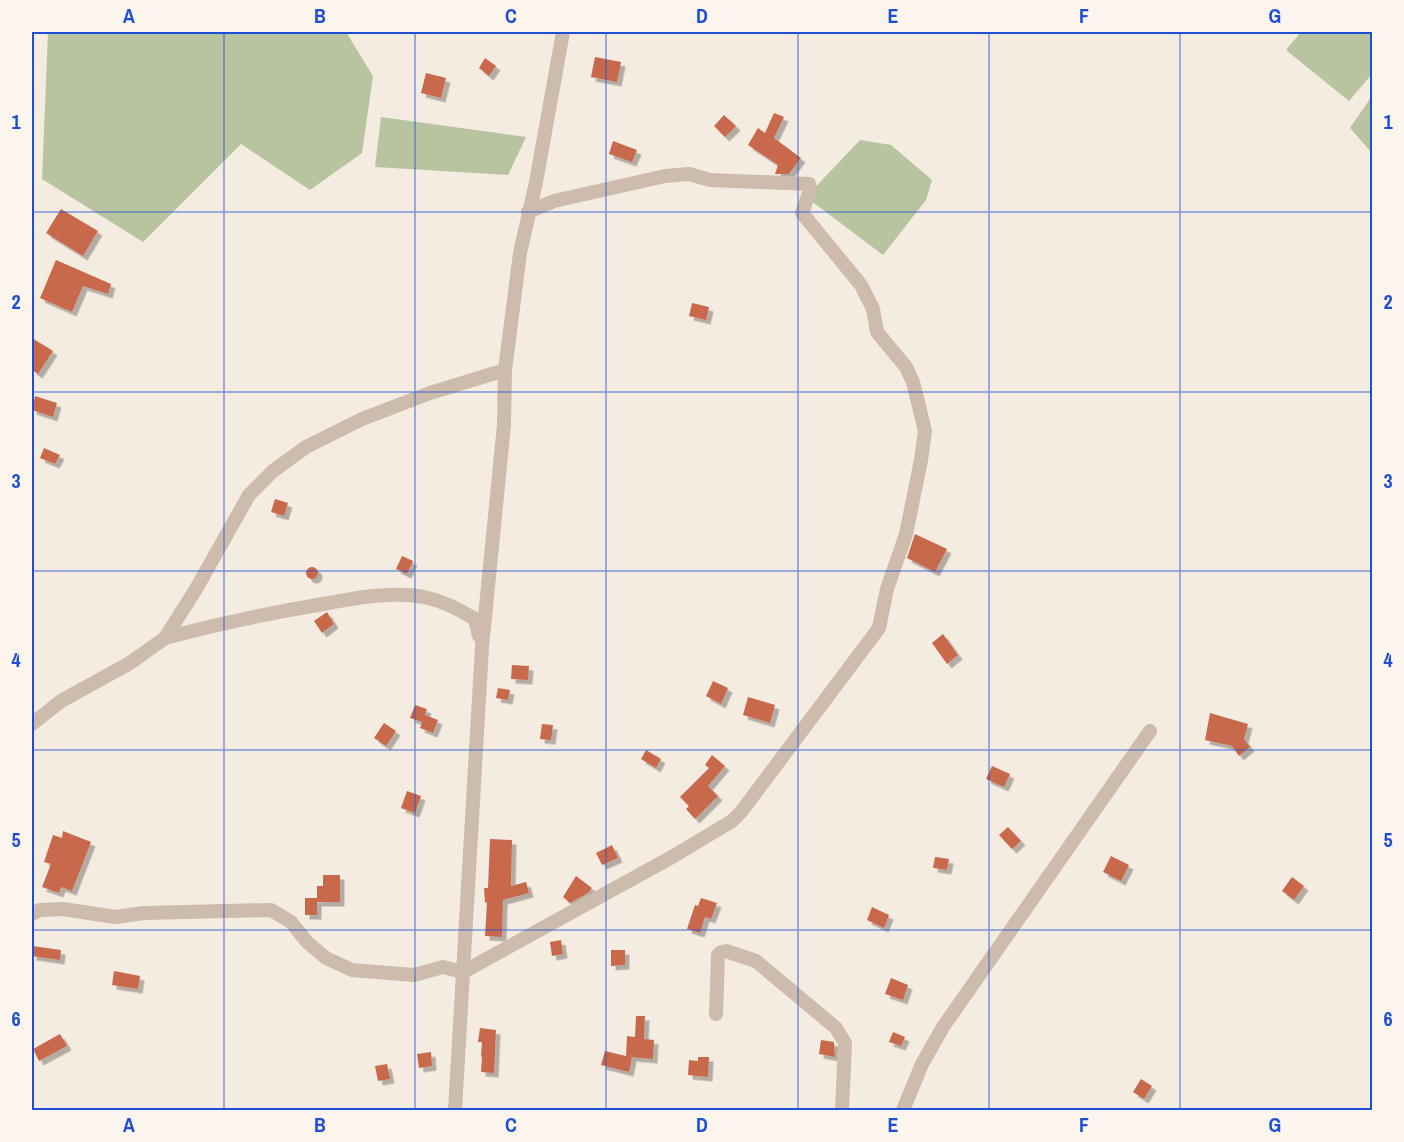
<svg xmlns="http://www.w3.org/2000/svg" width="1404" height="1142" font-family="'Archivo Narrow',sans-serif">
	<defs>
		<filter id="shadow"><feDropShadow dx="4.5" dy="4.5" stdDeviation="0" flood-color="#0004"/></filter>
	</defs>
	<rect width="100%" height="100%" fill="#f4ebe1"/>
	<g fill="#b8c4a0">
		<path d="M48,32H346L373,76L362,153L310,190L241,144L143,242L42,179Z"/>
		<path d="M1301,32H1372V74L1349,101L1286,50Z"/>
		<path d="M1372,96V153L1350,128Z"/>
		<path d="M381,117L526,137L508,175L375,167Z"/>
		<path d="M860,140L891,145L932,180L926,200L883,255L806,197Z"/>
	</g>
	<g fill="#c8694b" filter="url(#shadow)">
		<path d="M595,57L621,62L617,82L591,77Z"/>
		<path d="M485,58L496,66L489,76L479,68Z"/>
		<path d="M426,73L446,78L441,98L421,93Z"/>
		<path d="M774,113L784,117L774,138L801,158L789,174H775L778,165L748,145L758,128L765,133Z"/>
		<path d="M724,115L736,126L725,137L714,126Z"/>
		<path d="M613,141L637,150L632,162L609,154Z"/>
		<path d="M61,209L98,231L83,256L46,233Z"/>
		<path d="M56,260L111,284L108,294L83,286L72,312L40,298Z"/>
		<path d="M692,303L709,307L706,320L689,316Z"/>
		<path d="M32,338L53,351L38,374L32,370Z"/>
		<path d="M35,396L57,403L53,417L32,410Z"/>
		<path d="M44,448L60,455L55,464L40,458Z"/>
		<path d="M275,499L288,503L284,516L271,512Z"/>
		<path d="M915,534L947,549L935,572L907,558Z"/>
		<path d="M402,556L413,561L407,574L396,569Z"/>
		<circle cx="312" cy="573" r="6"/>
		<path d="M327,612L334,624L322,633L314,621Z"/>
		<path d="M943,634L958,655L947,664L932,643Z"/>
		<path d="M512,665L529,666L528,680L511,679Z"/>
		<path d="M713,681L728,688L721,704L706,696Z"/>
		<path d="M498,688L510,690L508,700L496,698Z"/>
		<path d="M748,697L775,705L770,723L743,715Z"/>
		<path d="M415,705L427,709L425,715L438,720L433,733L420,728L422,722L410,718Z"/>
		<path d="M1210,713L1248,724L1244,739L1250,747L1239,756L1232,746L1205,740Z"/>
		<path d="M384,723L396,731L386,746L374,738Z"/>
		<path d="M542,724L553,725L551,740L540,739Z"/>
		<path d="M646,750L661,759L656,768L641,759Z"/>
		<path d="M712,755L725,766L708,786L718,796L695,819L686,809L689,806L680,797L709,768L705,765Z"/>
		<path d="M992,766L1010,774L1004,787L986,779Z"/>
		<path d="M407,791L421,796L415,813L401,808Z"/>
		<path d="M1008,827L1021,841L1012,849L999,835Z"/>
		<path d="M63,831L91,842L72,891L61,887L59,893L42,887L51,864L44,862L53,835L62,838Z"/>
		<path d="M490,839L512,840L511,886L526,882L529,893L503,900L502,937L485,936L487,902L485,903L484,888H488Z"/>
		<path d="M612,845L618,858L602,865L596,853Z"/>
		<path d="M1111,856L1129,865L1121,881L1103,872Z"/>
		<path d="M935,857L949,859L947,870L933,868Z"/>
		<path d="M323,875H340V902H317V886H323Z"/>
		<path d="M576,876L592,888L588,893L570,903L563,897Z"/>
		<path d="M1292,877L1304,886L1294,900L1282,891Z"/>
		<rect x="305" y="898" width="12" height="17"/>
		<path d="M701,898L717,903L711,919L705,917L700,933L687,929L695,905L698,906Z"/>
		<path d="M872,907L889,915L884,928L867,920Z"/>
		<path d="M561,940L563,954L552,956L550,942Z"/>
		<path d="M32,946L61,950L60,960L32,956Z"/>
		<path d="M611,950H625V965L611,966Z"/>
		<path d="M114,971L140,976L138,989L112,985Z"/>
		<path d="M891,978L908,985L903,1000L885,994Z"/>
		<path d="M636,1016H645L644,1039L654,1040L653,1059L630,1057L632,1058L629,1072L601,1065L605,1051L626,1056L627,1036L635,1037Z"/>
		<path d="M480,1028L496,1030L494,1073L481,1072L482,1057L481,1056L482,1042H478Z"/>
		<path d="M893,1032L905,1037L901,1046L889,1042Z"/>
		<path d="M60,1034L67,1046L39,1061L33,1049Z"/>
		<path d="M821,1040L834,1042L835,1057L819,1054Z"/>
		<path d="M431,1052L432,1066L419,1068L417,1054Z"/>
		<path d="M698,1057H709L708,1077L688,1075L689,1060L698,1061Z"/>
		<path d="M387,1064L390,1079L378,1081L375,1066Z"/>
		<path d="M1141,1079L1152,1086L1144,1099L1133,1092Z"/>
	</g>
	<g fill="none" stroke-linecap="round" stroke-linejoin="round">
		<g stroke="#cdbbac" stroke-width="14">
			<path d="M165,638C217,624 270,613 323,604C356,598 392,591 424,597C443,601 459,609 475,619L479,636"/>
			<path d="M32,724L61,701L130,663L165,638L196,589L249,495L273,471L306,447L362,419L430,393L505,370"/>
			<path d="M32,914L40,910L63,909L115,917L144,913L271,910L291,922L307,942L326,958L352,970L414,975L443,967L463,972L672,857L732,821L741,812L879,628L887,589L906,534L921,460L925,431L913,382L906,367L877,332L873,309L861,285L802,213L810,190L809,184L710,180L689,174L665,176L554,201L528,212"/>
			<path d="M716,1014L718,955L721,952L726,951L756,961L836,1028L845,1043L842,1110"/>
			<path d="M455,1110L482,647L504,425L505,370L520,253L536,182L563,32"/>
			<path d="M903,1110L922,1064L943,1027L1150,731"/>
		</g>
	</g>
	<path fill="none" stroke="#1d4ed8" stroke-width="1.5" stroke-opacity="0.55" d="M224,32V1110M415,32V1110M606,32V1110M798,32V1110M989,32V1110M1180,32V1110M32,212H1372M32,392H1372M32,571H1372M32,750H1372M32,930H1372"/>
	<rect width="1404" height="1142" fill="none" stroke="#fbf5ee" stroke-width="66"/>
	<rect x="33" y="33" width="1338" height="1076" fill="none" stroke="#1d4ed8" stroke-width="2"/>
	<g font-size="20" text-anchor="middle" font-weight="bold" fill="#1d4ed8">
		<text x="129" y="23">A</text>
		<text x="320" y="23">B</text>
		<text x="511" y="23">C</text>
		<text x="702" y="23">D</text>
		<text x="893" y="23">E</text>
		<text x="1084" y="23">F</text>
		<text x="1275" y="23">G</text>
		<text x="16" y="129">1</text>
		<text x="1388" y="129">1</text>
		<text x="16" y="309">2</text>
		<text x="1388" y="309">2</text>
		<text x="16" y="488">3</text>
		<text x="1388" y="488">3</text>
		<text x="16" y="667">4</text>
		<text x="1388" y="667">4</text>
		<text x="16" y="847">5</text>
		<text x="1388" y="847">5</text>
		<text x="16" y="1026">6</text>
		<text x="1388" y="1026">6</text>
		<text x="129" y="1132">A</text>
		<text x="320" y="1132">B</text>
		<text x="511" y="1132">C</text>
		<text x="702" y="1132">D</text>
		<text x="893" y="1132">E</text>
		<text x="1084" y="1132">F</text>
		<text x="1275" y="1132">G</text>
	</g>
</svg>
